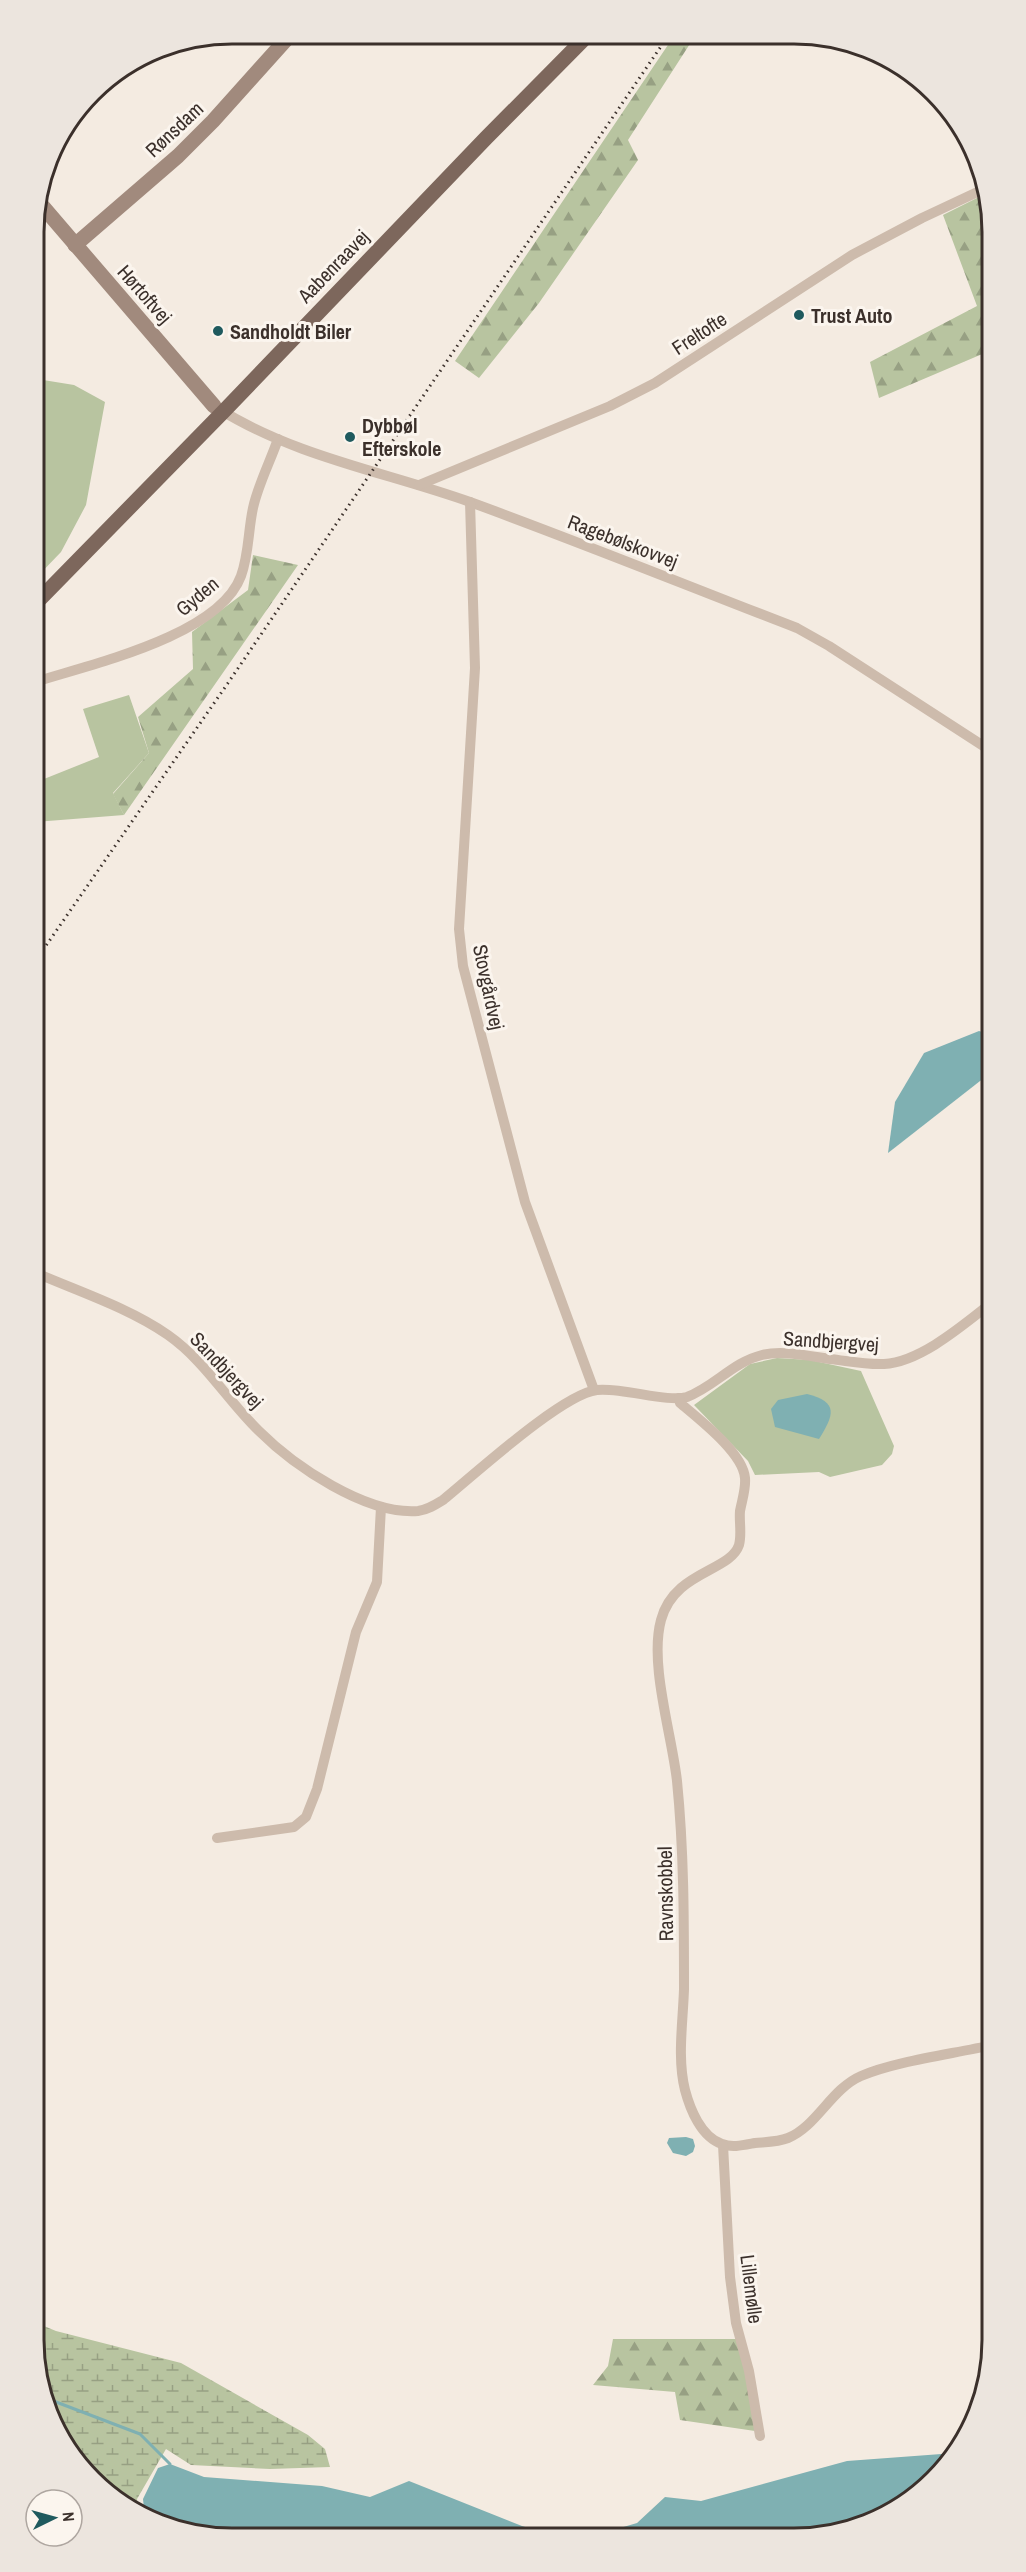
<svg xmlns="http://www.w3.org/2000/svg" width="1026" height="2572" font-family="'Archivo Narrow',sans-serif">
	<defs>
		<pattern id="forest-firs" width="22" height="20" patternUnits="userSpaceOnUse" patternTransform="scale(1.5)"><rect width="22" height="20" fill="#b8c4a0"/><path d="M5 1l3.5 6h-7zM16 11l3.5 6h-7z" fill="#97a083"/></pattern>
		<pattern id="wetland-marsh" width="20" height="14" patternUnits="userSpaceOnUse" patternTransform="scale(1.5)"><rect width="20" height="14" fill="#b8c4a0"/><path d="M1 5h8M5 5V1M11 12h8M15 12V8" fill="none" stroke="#97a083"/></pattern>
	</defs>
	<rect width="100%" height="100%" fill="#f4ebe1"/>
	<g fill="#b8c4a0">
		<path d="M34,375L37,379L74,385L105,402L86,505L61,552L34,580Z"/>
		<path d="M129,695L149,753L113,793L124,815L35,822V747L44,779L99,757L83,709Z"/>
		<path d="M777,1358L810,1360L861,1371L894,1446L892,1454L882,1465L830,1477L819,1472L755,1475L748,1461L694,1405L750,1364Z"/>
	</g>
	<g fill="url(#forest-firs)">
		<path d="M674,36H695L628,140L638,160L539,303L479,378L455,361Z"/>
		<path d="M981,196L986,217L987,352L879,398L870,362L977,306L943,215Z"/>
		<path d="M253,555L298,565L124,815L113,794L149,753L138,717L193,669L192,632L248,590Z"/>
		<path d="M613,2339H740L755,2431L680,2420L675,2392L593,2385L608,2366Z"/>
	</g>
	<path fill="url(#wetland-marsh)" d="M39,2324L56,2331L181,2363L308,2435L325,2449L330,2467L270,2469L191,2465L166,2449L137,2499L140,2516L91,2481L40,2392Z"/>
	<g fill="#7fb0b2">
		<path d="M979,1031L989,1034V1074L888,1153L895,1102L924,1053Z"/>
		<path d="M807,1394C839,1402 834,1415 819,1439L775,1427L771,1409L778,1400Z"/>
		<path d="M686,2137L693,2139L695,2146L693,2152L686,2156L673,2153L667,2143L669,2138Z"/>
		<path d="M955,2453L944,2471L905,2506L846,2532L603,2533L637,2523L665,2497L701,2501L847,2461Z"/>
		<path d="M170,2464L204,2477L322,2486L370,2497L409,2481L522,2526L548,2534L193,2535L145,2519L143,2499L158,2468Z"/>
	</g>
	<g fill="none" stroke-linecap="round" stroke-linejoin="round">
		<path stroke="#7fb0b2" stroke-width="3" d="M43,2397L140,2434L170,2464"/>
		<g stroke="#cdbbac" stroke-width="10">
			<path d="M219,409C296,457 386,472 470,502C580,542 688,586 797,628L829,646L988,749"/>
			<path d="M419,485L610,406L655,383L852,255L922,218L986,188"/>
			<path d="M470,502L475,668L459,929L463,966L525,1202L594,1390"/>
			<path d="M35,682C91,664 219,636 241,576C249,554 248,531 253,508C258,485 270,462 278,439"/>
			<path d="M36,1273C80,1292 129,1308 168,1335C205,1361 227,1400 259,1431C294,1466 366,1515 418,1511C427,1510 435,1505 443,1500C474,1475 562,1394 597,1390C621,1387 669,1403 687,1397C714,1387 733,1362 762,1355C783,1350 809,1356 830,1359C848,1361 866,1365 884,1364C920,1362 962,1326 990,1304"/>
			<path d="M679,1398L680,1403C700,1420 743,1453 745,1478C746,1489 742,1500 740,1511C739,1522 742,1534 739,1545C730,1572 674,1571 661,1620C649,1664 672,1735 677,1781C684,1851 684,1919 684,1989C683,2022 677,2058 685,2090C690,2109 701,2137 722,2144C732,2148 744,2145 755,2143C765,2142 778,2142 788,2138C817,2126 831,2089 861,2076C896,2061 953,2054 992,2045"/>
			<path d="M217,1838L294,1827L306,1817L317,1789L356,1632L377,1582L381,1507"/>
			<path d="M723,2145L730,2277L736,2323L749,2371L760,2436"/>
		</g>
		<g stroke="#a18a7d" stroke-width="15">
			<path d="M38,201L214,406"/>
			<path d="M75,245L178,156L213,121L292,33"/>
		</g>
		<path stroke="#7d675c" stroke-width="15" d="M35,604L223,412L486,138L588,35"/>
		<path stroke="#3b302b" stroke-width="3" stroke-dasharray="1.5 4.5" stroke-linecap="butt" d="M36,960L228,683L668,36"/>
	</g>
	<g fill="#1f5a5e" stroke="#fbf5ee" stroke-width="2">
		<circle cx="799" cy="315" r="6"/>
		<circle cx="218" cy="331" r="6"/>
		<circle cx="350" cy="437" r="6"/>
	</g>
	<g text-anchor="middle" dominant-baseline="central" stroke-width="6" stroke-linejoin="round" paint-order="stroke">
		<g font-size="20" fill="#3b302b" stroke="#fbf5ee">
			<text transform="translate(174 129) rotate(-43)">Rønsdam</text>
			<text transform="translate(333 266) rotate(-46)">Aabenraavej</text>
			<text transform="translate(145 294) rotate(49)">Hørtoftvej</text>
			<text transform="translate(699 333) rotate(-33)">Freltofte</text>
			<text transform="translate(623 541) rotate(21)">Ragebølskovvej</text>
			<text transform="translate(197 596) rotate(-40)">Gyden</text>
			<text transform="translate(489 987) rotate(78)">Stovgårdvej</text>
			<text transform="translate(831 1341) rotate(4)">Sandbjergvej</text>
			<text transform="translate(227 1370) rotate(47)">Sandbjergvej</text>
			<text transform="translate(665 1894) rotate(-91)">Ravnskobbel</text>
			<text transform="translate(752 2289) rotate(83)">Lillemølle</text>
		</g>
		<g font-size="20" font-weight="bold" fill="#3b302b" stroke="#fbf5ee" text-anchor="start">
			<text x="811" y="315">Trust Auto</text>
			<text x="230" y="331">Sandholdt Biler</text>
			<text x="362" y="425">Dybbøl<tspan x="362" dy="23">Efterskole</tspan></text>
		</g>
	</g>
	<path d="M0 0H1026V2572H0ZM232 44H794A188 188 0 0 1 982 232V2340A188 188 0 0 1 794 2528H232A188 188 0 0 1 44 2340V232A188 188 0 0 1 232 44Z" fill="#ece5de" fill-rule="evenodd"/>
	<path fill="none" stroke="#3b302b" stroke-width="3" d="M232 44H794A188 188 0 0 1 982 232V2340A188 188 0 0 1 794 2528H232A188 188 0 0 1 44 2340V232A188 188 0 0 1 232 44Z"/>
	<g transform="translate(54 2518) rotate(85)"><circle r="28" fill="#fbf5ee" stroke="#aea6a0" stroke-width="1.5"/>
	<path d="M0-4.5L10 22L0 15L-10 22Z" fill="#1f5a5e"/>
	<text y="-9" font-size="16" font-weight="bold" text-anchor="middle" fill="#3b302b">N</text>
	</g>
</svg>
